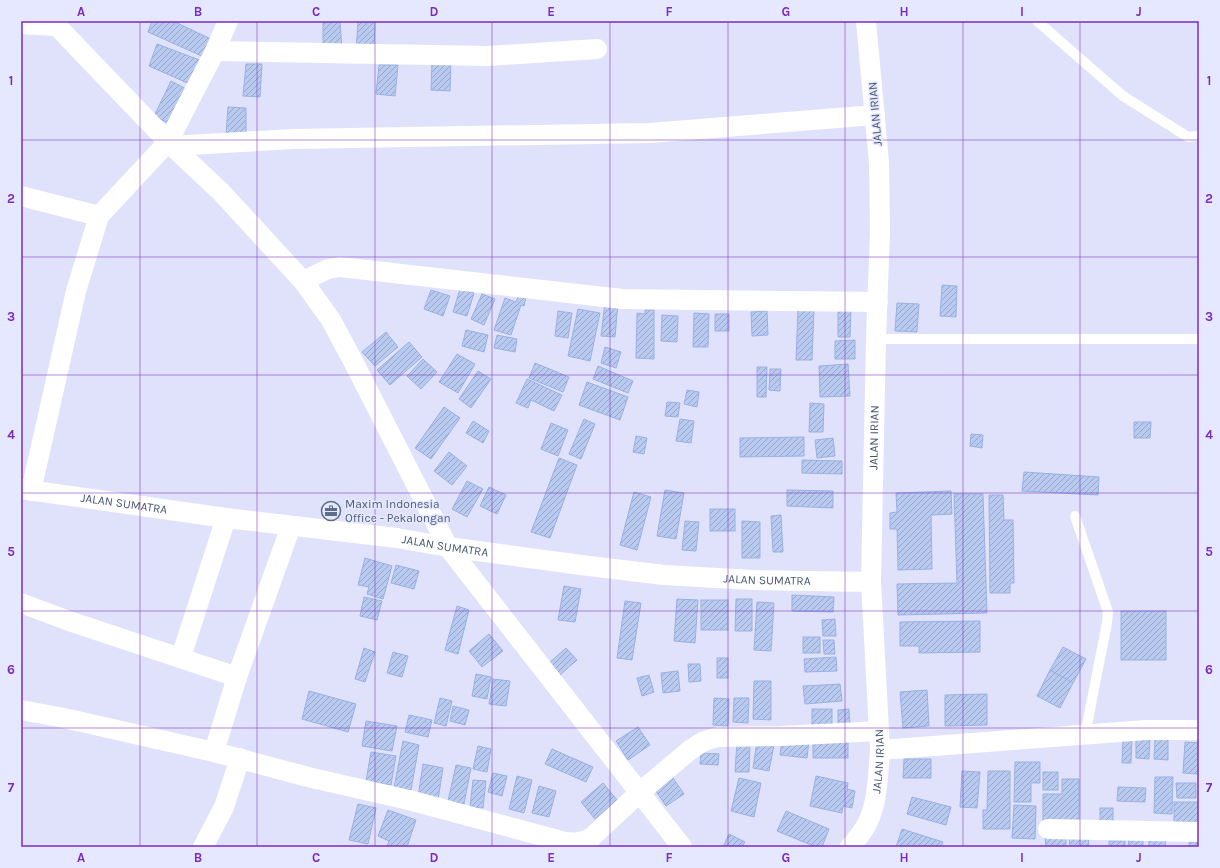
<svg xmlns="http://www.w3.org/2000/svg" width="1220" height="868" font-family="Karla,sans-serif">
	<defs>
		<pattern id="building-hatch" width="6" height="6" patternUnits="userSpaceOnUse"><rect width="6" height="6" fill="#b8caf0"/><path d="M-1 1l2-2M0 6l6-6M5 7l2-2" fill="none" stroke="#98a7c7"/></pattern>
	</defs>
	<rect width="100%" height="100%" fill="#e0e2fb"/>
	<g fill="url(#building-hatch)" stroke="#99b1e2">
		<path d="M152,21H173L213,40L206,58L148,32Z"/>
		<path d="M323,21H340L342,51H323Z"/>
		<path d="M358,21H375L374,50L356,51Z"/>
		<path d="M157,44L202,61L192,85L149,66Z"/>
		<path d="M432,60L451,61L450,91L431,90Z"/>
		<path d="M246,64H262L260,97L243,96Z"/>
		<path d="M379,65H398L395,96L376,94Z"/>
		<path d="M171,81L190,91L174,126L154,116Z"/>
		<path d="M228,107L246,108V135L226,134Z"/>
		<path d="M942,285L957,286L956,317L940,316Z"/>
		<path d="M460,289L474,293L467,316L453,312Z"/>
		<path d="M431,290L450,296L443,316L424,309Z"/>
		<path d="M482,294L495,299L484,325L471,319Z"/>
		<path d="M519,294L526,297L524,306L521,305L511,335L494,330L505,298L516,302Z"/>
		<path d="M605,302L618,303L615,337L601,336Z"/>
		<path d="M897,303L919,304L917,332L895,331Z"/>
		<path d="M798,308L814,309L812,360H796Z"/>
		<path d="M578,309L600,313L590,361L568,356Z"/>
		<path d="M838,309H851L850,337H838Z"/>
		<path d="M645,310H654V359L636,358L637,313L645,314Z"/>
		<path d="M558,311L572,313L568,338L555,336Z"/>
		<path d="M767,311L768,335L752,336L751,312Z"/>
		<path d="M694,313L709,314L708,347H693Z"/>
		<rect x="715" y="314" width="14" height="17"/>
		<path d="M662,315L678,316L677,342L661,341Z"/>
		<path d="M466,330L488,335L484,352L462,346Z"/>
		<path d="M386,332L398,347L375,366L362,352Z"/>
		<path d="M497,335L517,339L515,352L494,348Z"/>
		<path d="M855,340V359H835V341Z"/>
		<path d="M409,342L422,357L390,385L377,370Z"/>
		<path d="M605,347L621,352L616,368L601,363Z"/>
		<path d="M457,354L475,364L458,393L439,382Z"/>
		<path d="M423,359L437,372L421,389L407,376Z"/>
		<path d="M535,363L569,377L563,392L529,378Z"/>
		<path d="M848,364L850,396L820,397L819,366Z"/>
		<path d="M598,366L633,381L628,393L593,379Z"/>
		<path d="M757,367H767L766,397H757Z"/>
		<path d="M770,369H781L780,391L769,390Z"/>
		<path d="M478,371L491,379L471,408L459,399Z"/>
		<path d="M527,379L562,395L554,411L531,400L528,408L516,403Z"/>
		<path d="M587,382L628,397L620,420L579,405Z"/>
		<path d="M687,390L699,392L697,407L684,404Z"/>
		<path d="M667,402L680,403L678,417L665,416Z"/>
		<path d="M810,403L824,404L823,432H809Z"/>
		<path d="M444,407L460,418L431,459L415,448Z"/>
		<path d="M584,419L595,424L581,459L569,454Z"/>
		<path d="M680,419L694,421L691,443L676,441Z"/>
		<path d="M473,421L489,431L483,443L466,433Z"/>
		<path d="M1134,422H1151L1150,438H1134Z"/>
		<path d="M551,423L568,430L558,456L541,449Z"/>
		<path d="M971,434L983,435L982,448L970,446Z"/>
		<path d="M636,436L647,438L644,454L633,452Z"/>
		<path d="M804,437V456L740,457V438Z"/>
		<path d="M833,438L835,456L817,458L815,440Z"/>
		<path d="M449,452L467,466L452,485L434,471Z"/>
		<path d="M559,458L577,465L550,538L531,532Z"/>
		<path d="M802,460L842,461V474L802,473Z"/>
		<path d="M1024,472L1099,477L1098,495L1022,491Z"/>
		<path d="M467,481L483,489L467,517L452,509Z"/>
		<path d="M489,487L506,495L497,514L480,506Z"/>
		<path d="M665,490L684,493L676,539L657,536Z"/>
		<path d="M787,490L833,491V508L787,506Z"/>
		<path d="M951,491L952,514L931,515L932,569L898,570L897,529H890V513L897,512L896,493Z"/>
		<path d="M634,492L651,497L637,550L620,545Z"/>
		<path d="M954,494H983L987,613L898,615L897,584L957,583Z"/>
		<path d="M989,495H1003L1004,520H1013L1014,583H1010V593H990Z"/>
		<rect x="710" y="509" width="25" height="22"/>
		<path d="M781,515L783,552H773L771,516Z"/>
		<path d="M685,521L699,522L696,551L682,550Z"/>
		<path d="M742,521L760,522V558H742Z"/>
		<path d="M365,558L392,566L383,599L367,594L369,587L358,585Z"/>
		<path d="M396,565L419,571L414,589L391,583Z"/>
		<path d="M564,586L581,589L575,622L558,620Z"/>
		<path d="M792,595L834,597L833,612L792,611Z"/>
		<path d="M364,597L382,601L377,620L360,616Z"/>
		<path d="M677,599L698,600L695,643L674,641Z"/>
		<path d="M736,599H752V631H735Z"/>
		<rect x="701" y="600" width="27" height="30"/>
		<path d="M625,601L641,603L632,660L617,658Z"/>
		<path d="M757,602L774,603L771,651L754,650Z"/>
		<path d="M457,606L469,610L458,654L445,650Z"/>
		<rect x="1121" y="611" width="45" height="49"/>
		<path d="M835,619L836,636H823L822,620Z"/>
		<path d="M980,621V652L919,653V646H900V622Z"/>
		<path d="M489,634L503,651L482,667L469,651Z"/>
		<rect x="803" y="637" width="17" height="16"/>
		<path d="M823,640H834L835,654H824Z"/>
		<path d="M1063,647L1086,659L1073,683L1050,670Z"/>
		<path d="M364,648L375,652L365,682L355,679Z"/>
		<path d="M566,648L577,660L560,675L549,663Z"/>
		<path d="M393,652L408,656L402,677L387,673Z"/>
		<path d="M836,657L837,671L805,672L804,659Z"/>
		<rect x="717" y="658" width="11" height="20"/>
		<path d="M688,664H700L701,681L689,682Z"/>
		<path d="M1050,670L1073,683L1060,708L1037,696Z"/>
		<path d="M678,671L680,691L663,693L661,673Z"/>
		<path d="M476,674L491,677L487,699L472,696Z"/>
		<path d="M649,675L654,692L642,696L637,678Z"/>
		<path d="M493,679L510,681L506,706L489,704Z"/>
		<path d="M754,681H771V720L753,719Z"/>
		<path d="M840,684L842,701L805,704L803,686Z"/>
		<path d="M927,690L929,726L903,728L900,692Z"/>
		<path d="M309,691L356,704L348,732L302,719Z"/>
		<path d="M987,694V725L945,726V695Z"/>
		<path d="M440,698L452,701L446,726L434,723Z"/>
		<path d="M714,698L729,699L728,726L713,725Z"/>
		<path d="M734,698H749L748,723L733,722Z"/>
		<path d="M453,706L469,710L465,725L450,721Z"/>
		<rect x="812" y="709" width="20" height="16"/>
		<path d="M849,709L850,726L838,727V710Z"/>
		<path d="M409,715L432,720L428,737L405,732Z"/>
		<path d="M366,721L397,726L392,751L362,746Z"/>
		<path d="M638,727L650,745L628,760L616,741Z"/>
		<rect x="813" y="736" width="35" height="22"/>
		<path d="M1136,737H1150L1149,759L1136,758Z"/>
		<path d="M1123,738H1132L1131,763H1122Z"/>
		<path d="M1155,738L1168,739V760L1154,759Z"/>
		<path d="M782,739L809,741L807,758L780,755Z"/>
		<path d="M403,741L419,745L411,790L394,787Z"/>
		<path d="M757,741L774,745L769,771L753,768Z"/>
		<path d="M737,742L750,743L749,772H735Z"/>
		<path d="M1185,742L1199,743L1198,774L1183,773Z"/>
		<path d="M478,746L491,749L487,772L473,769Z"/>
		<path d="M552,749L593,767L586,782L545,764Z"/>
		<path d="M371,752L396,756L391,785L366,781Z"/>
		<path d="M701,753L719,754L718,765L700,764Z"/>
		<path d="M904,759H931V778H903Z"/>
		<path d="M1015,762H1040V783H1031V802H1014Z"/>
		<path d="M423,764L443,768L438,800L418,797Z"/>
		<path d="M456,765L471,768L464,804L448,801Z"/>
		<path d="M962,771L980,772L977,808L960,807Z"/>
		<path d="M988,771H1010V829H983V810H987Z"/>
		<rect x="1043" y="772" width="15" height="18"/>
		<path d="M493,773L507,776L502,796L488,792Z"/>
		<path d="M671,775L684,794L666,806L653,787Z"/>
		<path d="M517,776L532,780L524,813L509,809Z"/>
		<path d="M816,776L848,783L847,789L855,791L852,808L843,806L842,813L810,806Z"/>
		<path d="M1155,777H1173L1172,814L1154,813Z"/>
		<path d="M739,778L761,783L754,817L731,811Z"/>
		<path d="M1062,779H1079V821H1043V794H1062Z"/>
		<path d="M473,780L486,781L483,808L470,807Z"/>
		<path d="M603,783L617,800L595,819L581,802Z"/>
		<path d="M1176,783H1196V798H1177Z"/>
		<path d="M539,786L556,791L549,817L532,813Z"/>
		<path d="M1118,787L1146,788L1145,802L1117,801Z"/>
		<path d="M912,797L951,807L946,825L907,814Z"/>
		<rect x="1174" y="802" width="25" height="21"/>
		<path d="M358,804L376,808L368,844L349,840Z"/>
		<path d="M1014,805L1036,806L1035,839L1012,838Z"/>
		<rect x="1100" y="808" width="13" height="16"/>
		<path d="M388,810L416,820L407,847H387L389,841L378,836Z"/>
		<path d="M786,811L829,829L822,847H816L777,831Z"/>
		<path d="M902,829L943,842L941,847H896Z"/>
		<path d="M729,834L745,842L742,847H723Z"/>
		<path d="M1088,836L1089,847H1070L1069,838Z"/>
		<path d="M1045,837H1066V847H1046Z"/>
		<path d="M1149,837H1166L1165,847H1149Z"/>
		<path d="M1129,838H1143V847H1128Z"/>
		<rect x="1109" y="841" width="16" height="6"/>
		<rect x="1189" y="842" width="10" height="5"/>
	</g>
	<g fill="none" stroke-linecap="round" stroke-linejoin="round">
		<g stroke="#fff" stroke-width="10">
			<path d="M1037,21L1123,96L1188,137L1199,136"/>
			<path d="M876,339H1199"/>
			<path d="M1075,516L1108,612L1107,623L1085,735"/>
		</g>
		<g stroke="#fff" stroke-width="20">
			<path d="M52,21L172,146L221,192L303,281L331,320L354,363L448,547L682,847"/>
			<path d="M21,24L56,26"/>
			<path d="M215,51L488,56L597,49"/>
			<path d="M172,146L293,139L650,133L875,115"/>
			<path d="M21,196L99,216"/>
			<path d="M303,281L328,269L340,267L622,299L878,302"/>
			<path id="s1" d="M21,489L226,518L397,538L448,547L581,565L664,575L753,580L871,582"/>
			<path d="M31,491L76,291L99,216L168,142L215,51L228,21"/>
			<path d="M21,603L69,621L237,677"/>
			<path d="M181,657L226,518"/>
			<path d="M21,710L64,718L214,752L237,677L291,526"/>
			<path d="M880,750L1146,730H1199"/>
			<path d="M214,752L312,778L409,800L565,842C575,843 582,843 592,837L639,793L690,750L704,741L718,737L781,736L879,731"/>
			<path d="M1048,829L1199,832"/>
			<path d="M203,847L224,807L240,758"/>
			<path id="s2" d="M850,847C856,840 863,832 867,824C878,802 878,775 880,750L871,582L876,339L880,231L879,163L866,21"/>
		</g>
	</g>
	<path fill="none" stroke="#7b2cbf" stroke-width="1" stroke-opacity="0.55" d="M140,21V847M257,21V847M375,21V847M492,21V847M610,21V847M728,21V847M845,21V847M963,21V847M1080,21V847M21,140H1199M21,257H1199M21,375H1199M21,493H1199M21,611H1199M21,728H1199"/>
	<defs>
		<g id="office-ring" transform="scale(1)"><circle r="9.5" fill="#e5e8ff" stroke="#5c6f8a" stroke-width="1.5"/><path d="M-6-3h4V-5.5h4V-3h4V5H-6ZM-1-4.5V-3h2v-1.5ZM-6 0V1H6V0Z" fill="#5c6f8a"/></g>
	</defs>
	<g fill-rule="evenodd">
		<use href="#office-ring" x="331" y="511"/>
	</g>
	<g text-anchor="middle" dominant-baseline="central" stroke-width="3" stroke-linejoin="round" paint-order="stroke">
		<g font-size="12" fill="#485770" stroke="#e5e8ff">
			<text transform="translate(875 114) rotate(-95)">JALAN IRIAN</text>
			<text stroke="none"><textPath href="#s2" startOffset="417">JALAN IRIAN</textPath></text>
			<text stroke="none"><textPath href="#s1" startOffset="104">JALAN SUMATRA</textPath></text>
			<text stroke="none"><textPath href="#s1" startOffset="428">JALAN SUMATRA</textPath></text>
			<text stroke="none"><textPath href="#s1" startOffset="752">JALAN SUMATRA</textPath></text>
			<text stroke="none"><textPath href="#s2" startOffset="93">JALAN IRIAN</textPath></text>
		</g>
		<g font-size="12" fill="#4e5e75" stroke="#e5e8ff" text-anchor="start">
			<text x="345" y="504">Maxim Indonesia<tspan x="345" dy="14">Office - Pekalongan</tspan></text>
		</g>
	</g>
	<rect width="1220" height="868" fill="none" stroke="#e5e8ff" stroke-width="44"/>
	<rect x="22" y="22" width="1176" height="824" fill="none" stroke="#7b2cbf" stroke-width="1.5"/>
	<g font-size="13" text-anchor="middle" font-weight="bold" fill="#7b2cbf">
		<text x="81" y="16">A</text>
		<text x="198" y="16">B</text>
		<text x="316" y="16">C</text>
		<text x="434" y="16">D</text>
		<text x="551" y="16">E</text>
		<text x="669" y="16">F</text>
		<text x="786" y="16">G</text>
		<text x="904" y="16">H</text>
		<text x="1022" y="16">I</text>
		<text x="1139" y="16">J</text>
		<text x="11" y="85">1</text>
		<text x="1209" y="85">1</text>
		<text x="11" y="203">2</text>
		<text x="1209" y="203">2</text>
		<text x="11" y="321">3</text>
		<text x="1209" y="321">3</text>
		<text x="11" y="439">4</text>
		<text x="1209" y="439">4</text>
		<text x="11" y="556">5</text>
		<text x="1209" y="556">5</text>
		<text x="11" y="674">6</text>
		<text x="1209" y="674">6</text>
		<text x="11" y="792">7</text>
		<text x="1209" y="792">7</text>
		<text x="81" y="862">A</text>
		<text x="198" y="862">B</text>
		<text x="316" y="862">C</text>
		<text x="434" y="862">D</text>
		<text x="551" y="862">E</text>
		<text x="669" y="862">F</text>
		<text x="786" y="862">G</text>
		<text x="904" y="862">H</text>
		<text x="1022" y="862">I</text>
		<text x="1139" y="862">J</text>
	</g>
</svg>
